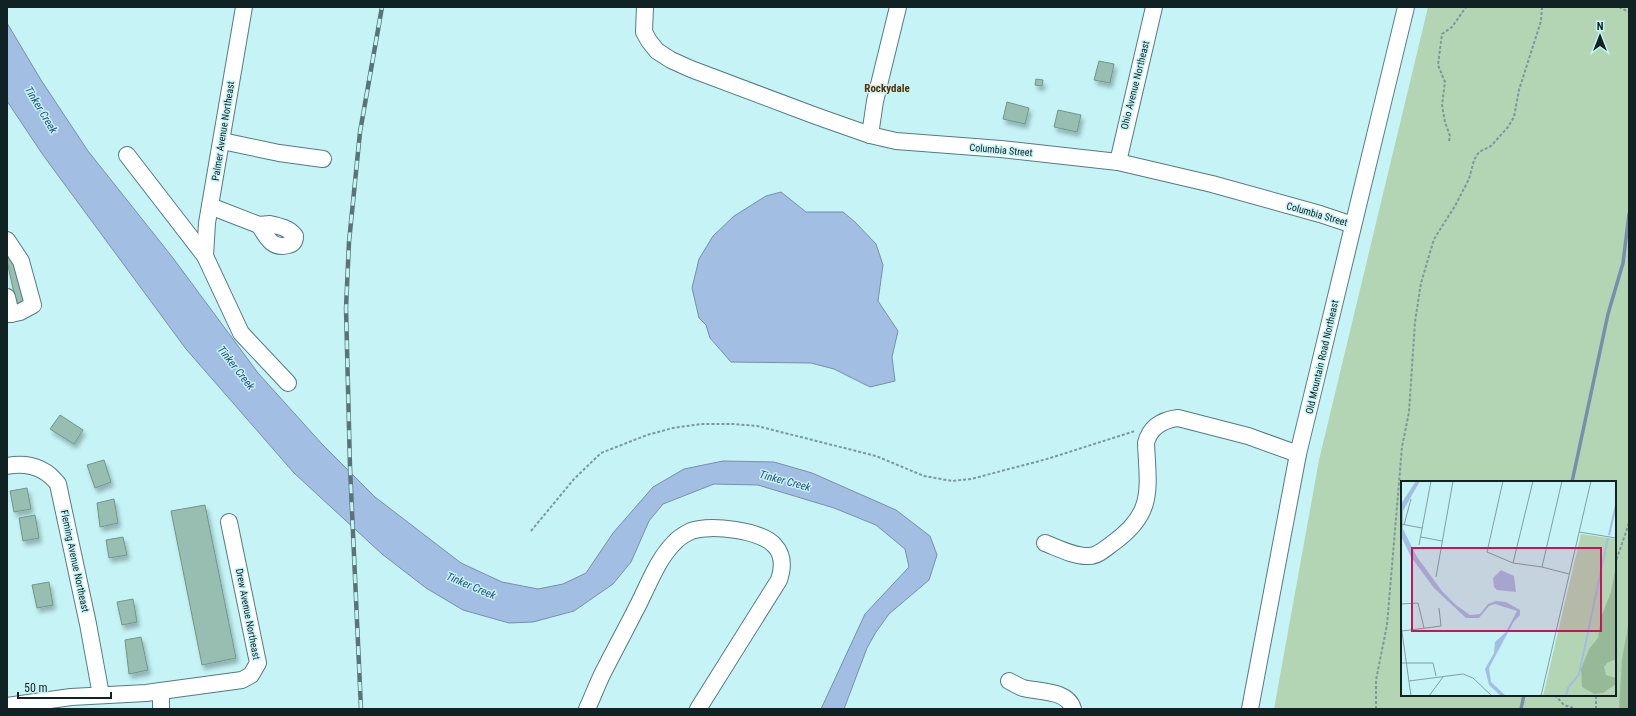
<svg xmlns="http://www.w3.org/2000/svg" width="1636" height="716" font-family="'Roboto Condensed',sans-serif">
	<defs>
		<filter id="shadow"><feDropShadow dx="2.5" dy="4.5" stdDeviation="2" flood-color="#0004"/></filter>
	</defs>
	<rect width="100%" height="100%" fill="#c6f4f6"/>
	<path fill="#b3d5b4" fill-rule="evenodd" d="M1428,7H1629V709H1274L1319,460ZM1402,482H1615V695H1402Z"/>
	<path fill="#97b997" d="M1629,621V709H1619L1622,659Z"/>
	<g fill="#a3bee3" stroke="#778faa">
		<path d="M7,23L41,80L88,151L173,258L258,373L322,444L375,497L461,563L502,582L538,589L563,584L586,573L613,533L653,487L684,469L723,461L774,462L812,473L896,510L930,536L937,555L929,580L889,614L876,632L867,648L844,709H821L865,614L909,567L905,549L876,525L834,508L758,485L714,484L663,504L649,521L631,562L613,584L574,611L533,622L509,623L463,610L426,588L382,554L294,473L186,349L43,155L7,101Z"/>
		<path d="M781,192L806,212H843L855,222L876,244L883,265L878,301L898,331L892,357L895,381L870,387L834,369L811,363L731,362L710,338L706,325L699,318L692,288L699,259L713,236L734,216L766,196Z"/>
	</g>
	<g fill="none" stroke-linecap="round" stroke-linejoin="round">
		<g stroke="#778faa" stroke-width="3.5">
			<path d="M1572,482L1608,314L1623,263L1629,214"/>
			<path d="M1521,709L1524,695"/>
		</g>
	</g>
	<g fill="#97beb1" stroke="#6f9689" filter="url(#shadow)">
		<path d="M1099,61L1114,64L1110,83L1094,80Z"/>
		<path d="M1036,79L1043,80L1042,86L1035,85Z"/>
		<path d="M1007,102L1029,108L1025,124L1003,119Z"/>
		<path d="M1058,110L1081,115L1077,132L1054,127Z"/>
		<path d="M11,253L29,304L17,307L7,261V254Z"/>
		<path d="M60,415L83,430L74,444L50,429Z"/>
		<path d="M104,460L111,482L95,488L87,465Z"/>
		<path d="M27,488L31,509L14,512L10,491Z"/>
		<path d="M114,499L118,523L100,527L97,503Z"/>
		<path d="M205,505L236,658L202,665L171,511Z"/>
		<path d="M35,515L39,538L23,541L19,518Z"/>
		<path d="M123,537L127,555L109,558L106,540Z"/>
		<path d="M49,582L53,605L37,608L32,585Z"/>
		<path d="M133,599L137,622L122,625L117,602Z"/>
		<path d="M141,637L148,670L129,674L125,640Z"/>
	</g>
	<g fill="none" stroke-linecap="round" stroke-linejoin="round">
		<g stroke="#537c7f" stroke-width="18">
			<g id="minor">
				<path d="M645,7L644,32L649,41L657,51L671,60L691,69L816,116L870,135L896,141L1001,149L1118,162L1212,184L1320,214L1353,225"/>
				<path d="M870,135L875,101L898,7"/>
				<path d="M222,141L279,153L323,159"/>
				<path d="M127,155L205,256L241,333L288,383"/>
				<path d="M1118,162L1154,7"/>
				<path d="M210,206L259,225"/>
				<path d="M270,224C279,226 289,228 295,236C295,241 293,244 288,245C272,250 266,236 259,225Z"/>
				<path d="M7,240L21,261L33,305L20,312L11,314"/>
				<path d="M205,256L207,223L244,7"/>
				<path d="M7,297L11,314H7"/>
				<path d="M7,466C28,462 45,467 58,484L88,624L101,695"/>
				<path d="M1045,543C1058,548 1075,557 1089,556C1098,556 1106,548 1113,543C1155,513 1148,489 1146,443C1150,427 1162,420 1178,418L1248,436L1298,454"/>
				<path d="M1009,681C1013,683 1018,686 1023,688C1039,692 1068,690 1073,709"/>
				<path d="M161,691V709"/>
				<path d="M7,706L71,697L146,693L242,680L251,675L258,663L229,522"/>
				<path d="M587,709C594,694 599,679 607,665C616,647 626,629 635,611C647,589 656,561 674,543C678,538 685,534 691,531C710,524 762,530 775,546C784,556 783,568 779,580L698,709"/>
				<path d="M1250,709L1298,454L1406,7"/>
			</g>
		</g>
		<g stroke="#799a9c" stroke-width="2" stroke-dasharray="3 2" stroke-linecap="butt">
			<path d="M1619,7L1629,12"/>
			<path d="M1449,141L1450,136L1445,122L1442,105L1445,82L1438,65L1442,34L1452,27L1466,7"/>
			<path d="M531,531L574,479L601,453L647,435L673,428L701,424H734L757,426L876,456L924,476L952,481L971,479L1047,459L1135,431"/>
			<path d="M1615,564L1629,523"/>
			<path d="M1555,695L1564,705L1576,709"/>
			<path d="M1376,709V680L1387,625L1402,447L1409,412L1415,322L1421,283L1434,239L1455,206L1469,179L1474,160L1479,152L1491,146L1508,127L1514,117L1519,90L1541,21L1542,7"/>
			<path d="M1596,709V695"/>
		</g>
		<use href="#minor" stroke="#fff" stroke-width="16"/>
		<g stroke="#587476" stroke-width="4.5">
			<path id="rail" d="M361,709L350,467L346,308L349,242L360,132L382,7"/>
		</g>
		<use href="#rail" stroke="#c6f4f6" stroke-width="3" stroke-dasharray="9" stroke-linecap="butt"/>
	</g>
	<g text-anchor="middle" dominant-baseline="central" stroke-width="3" stroke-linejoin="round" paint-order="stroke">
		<g font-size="10" fill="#112224" stroke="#c6f4f6">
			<text transform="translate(1135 85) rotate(-76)">Ohio Avenue Northeast</text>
			<text transform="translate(223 131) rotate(-81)">Palmer Avenue Northeast</text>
			<text transform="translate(1001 150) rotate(5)">Columbia Street</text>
			<text transform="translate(1317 214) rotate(16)">Columbia Street</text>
			<text transform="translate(1322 357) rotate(-77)">Old Mountain Road Northeast</text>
			<text transform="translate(75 561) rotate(78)">Fleming Avenue Northeast</text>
			<text transform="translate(248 614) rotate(79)">Drew Avenue Northeast</text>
		</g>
		<g font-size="11" font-weight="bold" fill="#593102" stroke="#c6f4f6">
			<text x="887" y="88">Rockydale</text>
		</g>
		<g font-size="11" font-style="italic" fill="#2b4f7f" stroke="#c6f4f6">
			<text transform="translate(41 110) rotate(59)">Tinker Creek</text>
			<text transform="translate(236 368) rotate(52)">Tinker Creek</text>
			<text transform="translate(785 481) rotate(15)">Tinker Creek</text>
			<text transform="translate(471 586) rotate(23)">Tinker Creek</text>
		</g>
	</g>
	<g transform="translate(1401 481)">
		<rect width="215" height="215" fill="#c6f4f6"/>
		<path d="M180,53L215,58V215H142Z" fill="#b3d5b4"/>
		<path d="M215,85V178L206,182L203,186L205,194L215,197V203L202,212L193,213L181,206L180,188L188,168L197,157L200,136L210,111Z" fill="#97b997"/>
		<path d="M15,0H19L2,30V48L16,76L41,110L55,124L69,134L79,133L87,123L95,120L105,121L119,129V134L113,140L88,187L90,201L105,215H100L88,204L84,188L93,172L94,161L105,151L116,130L94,123L88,125L78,137H65L33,107L10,76L0,55V23ZM100,89L113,95L115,111L96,109L93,106L92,97Z" fill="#a3bee3"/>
		<path fill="none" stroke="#a3bee3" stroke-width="2" d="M208,54L215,24M165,215L167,207L178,193L207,57"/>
		<path fill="none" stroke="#7ea0a2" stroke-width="1" d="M102,0L86,71L112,82L141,86L168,93M0,43L21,47M3,44L10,18M178,51L215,57M20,56L41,60M18,64L30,0M112,82L132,0M141,86L161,0M35,96L52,0M0,123L17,122L23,147M0,144L10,215M1,150L40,145L38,127M0,182H32L35,195M8,200L62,193L72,197L91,215M28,215L42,196M140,215L190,0"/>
		<path fill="#c2185b" fill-opacity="0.15" stroke="#c2185b" stroke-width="2" d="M11,67H200V150H11Z"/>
		<rect width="215" height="215" fill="none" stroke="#112224" stroke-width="2"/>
	</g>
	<rect width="1636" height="716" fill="none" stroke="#112224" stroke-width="16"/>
	<g transform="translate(1600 36)" stroke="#c6f4f6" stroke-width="3" paint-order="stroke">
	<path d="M0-3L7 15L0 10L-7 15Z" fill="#112224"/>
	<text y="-6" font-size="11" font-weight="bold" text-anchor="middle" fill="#112224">N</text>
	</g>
	<path d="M18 692v6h93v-6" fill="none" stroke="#112224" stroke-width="2"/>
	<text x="24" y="692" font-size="12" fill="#112224" stroke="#c6f4f6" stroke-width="3" paint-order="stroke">50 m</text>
</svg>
